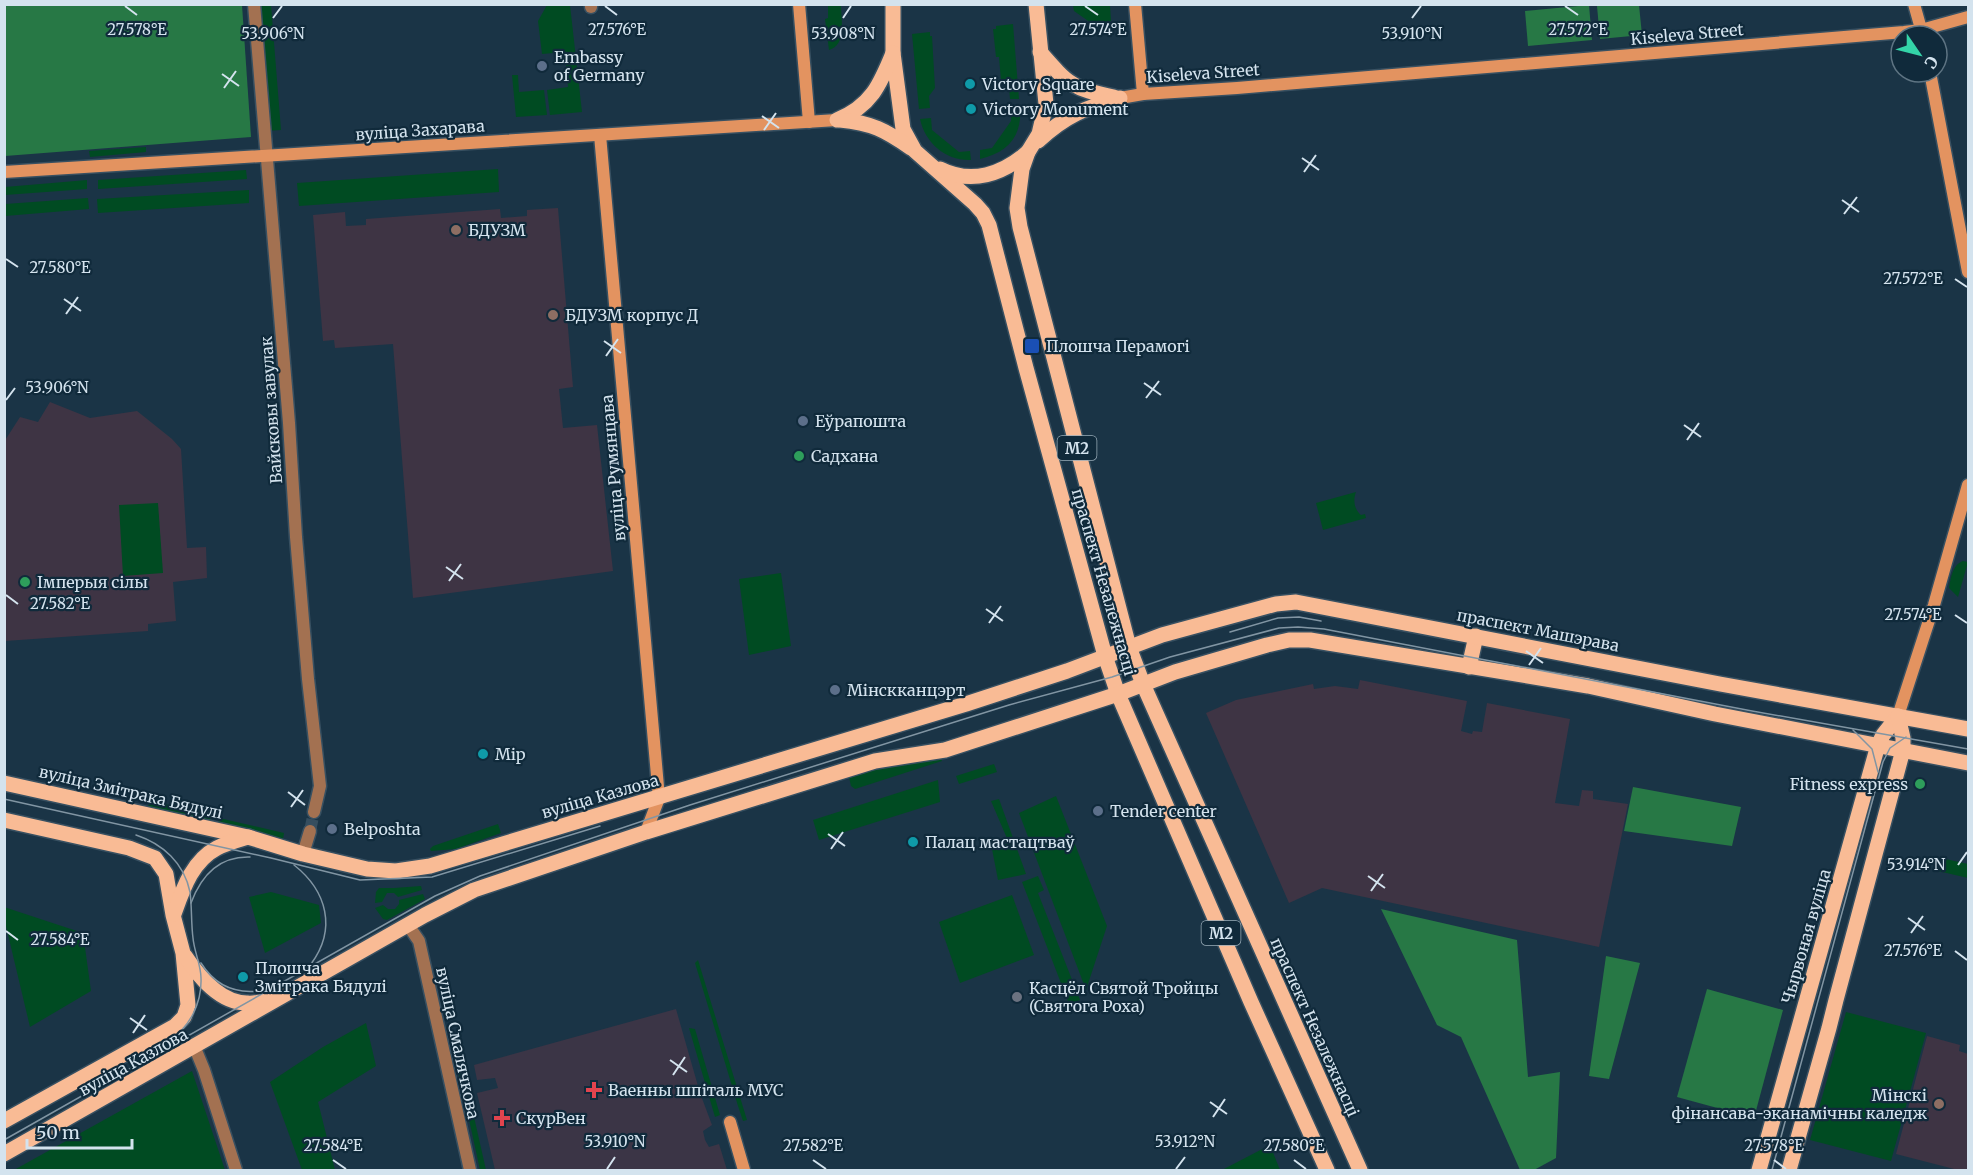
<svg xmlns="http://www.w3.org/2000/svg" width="1973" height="1175" font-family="Merriweather,serif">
	<rect width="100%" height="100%" fill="#1a3446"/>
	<g fill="#3e3444">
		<path d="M558,208L573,387L559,389L563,428L597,425L613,571L413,598L393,344L335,348L334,340L323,341L313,215L345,212L346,226L366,225V219L500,209L501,218L527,216V210Z"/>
		<path d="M50,402L90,418L137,411L172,439L181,449L187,548L206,547L207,578L173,582L176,621L148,624V631L5,641L4,442L20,417L38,422Z"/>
		<path d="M1360,680L1467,701L1461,731L1472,734L1473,731L1482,732L1487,703L1570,719L1555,803L1579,806L1582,790L1593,791V799L1628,804L1599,947L1322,888L1289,903L1206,713L1236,700L1313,684L1314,689L1335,686L1358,689Z"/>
		<path d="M1927,1036L1960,1045L1959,1051L1968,1054V1170H1958L1896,1154Z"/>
	</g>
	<path fill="#3b3546" d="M676,1009L700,1093L712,1125L703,1131L705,1140L709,1147L719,1144L727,1170H495L477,1093L498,1088L495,1078L477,1080L474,1065Z"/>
	<g fill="#004b22">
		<path d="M257,5H271L281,130L266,131Z"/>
		<path d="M547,5H570L582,112L550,115L547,90L568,87L565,52L542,54L538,21Z"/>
		<path d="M824,5H841C841,20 847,45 829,50L825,19L828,18V6Z"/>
		<path d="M1073,5H1110L1111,21L1094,25L1074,11Z"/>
		<path d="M1013,24L1019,99H1010L1009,87L1001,81L999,57H996L993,29H996V26Z"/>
		<path d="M930,32V36H932L935,88L929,96L930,108L919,109L912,34Z"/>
		<path d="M512,75H518L519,92L544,90L547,115L516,117Z"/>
		<path d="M1020,109C1022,137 1007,153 980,159V150L992,148L1011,121V110Z"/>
		<path d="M931,118L932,130L959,152L970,151L971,160C946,161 925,143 920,119Z"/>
		<path d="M146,147V152L90,157L89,151Z"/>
		<path d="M498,169L499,192L299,206L297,183Z"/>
		<path d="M246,170L247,179L98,189V180Z"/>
		<path d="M87,180V189L5,195V187Z"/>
		<path d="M249,190V203L98,213L97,199Z"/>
		<path d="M88,198L89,209L5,216V204Z"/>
		<path d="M1356,492C1353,500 1354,509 1361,515L1365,514L1366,518L1323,530L1316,503Z"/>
		<path d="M158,503L163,573L123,576L119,505Z"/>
		<path d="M1963,561L1968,562L1958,597L1949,588C1951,578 1952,565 1963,561Z"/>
		<path d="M781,573L791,646L749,655L739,579Z"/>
		<path d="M941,759L942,761L855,789L851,786L849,777L890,765Z"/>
		<path d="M994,764L997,772L959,784L956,776Z"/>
		<path d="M938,780L940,802L819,840L813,820Z"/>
		<path d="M1056,796L1107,926L1086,990L1019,813Z"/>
		<path d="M999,799L1026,874L998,880L992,849L1009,843L991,801Z"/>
		<path d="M152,801L211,815L210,821L147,807Z"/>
		<path d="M219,818L284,833L283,839L218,823Z"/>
		<path d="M498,824L501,833L456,849L431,851L430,849L433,846Z"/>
		<path d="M1941,858L1968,864V878L1938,871Z"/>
		<path d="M1038,876L1044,890L1038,893L1080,1000L1069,1004L1022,882Z"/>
		<path d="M421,886L422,890L398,897L394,893H387L382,902L375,903L376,892L379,888H394Z"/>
		<path d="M271,892L319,905L321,923L265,953L249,897Z"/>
		<path d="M423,894L425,899L387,920L383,919L375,908L383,905L388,909H395L399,904V900Z"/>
		<path d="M1012,895L1034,955L960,983L939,922Z"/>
		<path d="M4,907L83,933L91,991L30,1027L5,922Z"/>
		<path d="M698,960L747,1120L743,1121L738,1106L695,963Z"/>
		<path d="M1846,1012L1926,1033L1891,1161L1810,1140Z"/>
		<path d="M366,1023L376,1066L318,1102L335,1170H302L270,1082L323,1047Z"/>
		<path d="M689,1028L695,1029L720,1115L715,1117Z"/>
		<path d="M463,1068L486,1170H480L458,1069Z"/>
		<path d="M192,1071L225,1170H14Z"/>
		<path d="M1270,1145L1280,1170H1222Z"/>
	</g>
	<g fill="#277845">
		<path d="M5,4L242,5L251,137L5,156Z"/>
		<path d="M1620,4L1639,5L1642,35L1600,39L1597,6Z"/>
		<path d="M1589,5L1592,40L1528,46L1525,11Z"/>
		<path d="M1633,787L1741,807L1732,846L1624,831Z"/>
		<path d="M1381,909L1517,940L1528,1077L1560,1072L1556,1158L1534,1170H1520L1461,1037L1437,1025Z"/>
		<path d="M1606,956L1640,963L1609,1079L1589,1076Z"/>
		<path d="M1707,989L1783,1010L1754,1118L1677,1097Z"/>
	</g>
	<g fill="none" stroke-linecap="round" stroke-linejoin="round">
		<path stroke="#364e5f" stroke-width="12" stroke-dasharray="12 6" stroke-linecap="butt" d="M310,831L314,812"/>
		<g stroke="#385061" stroke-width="15">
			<g id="street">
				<path d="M254,4L289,423L296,537L308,679L320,786L314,812"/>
				<path d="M591,4V7"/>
				<path d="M303,854L310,831"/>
				<path d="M408,925L419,941L470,1170"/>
				<path d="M195,1048L204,1070L236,1170"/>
			</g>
		</g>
		<g stroke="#385061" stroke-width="15">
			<g id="secondary">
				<path d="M799,4L809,122"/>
				<path d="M1135,4L1143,94"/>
				<path d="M1914,4L1923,36"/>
				<path d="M1930,72L1968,272"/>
				<path d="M1120,98L1143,94L1237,88L1904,32L1921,30L1968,17"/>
				<path d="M600,135L659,798L646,832"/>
				<path d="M4,172L837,120"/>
				<path d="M1898,716L1934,605L1968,485"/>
				<path d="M730,1122L744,1170"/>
			</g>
		</g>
		<g stroke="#385061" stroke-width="18">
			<g id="primary">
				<path d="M893,4V53L903,129L915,151L975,204L983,213L989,225L1026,368L1105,656L1118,694L1251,1002L1327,1170"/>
				<path d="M1036,4L1046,104L1039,134L1028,152L1022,169L1017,208L1020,227L1129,647L1143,684L1360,1170"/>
				<path d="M1040,52C1068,84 1072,89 1114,97"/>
				<path d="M837,120C871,106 880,85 893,53"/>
				<path d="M840,120C872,123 885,130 911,148"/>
				<path d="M1038,141C1066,115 1085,108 1120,98"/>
				<path d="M940,169C972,185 1003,174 1028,152"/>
				<path d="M1469,667L1476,636"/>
				<path d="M4,783L248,837L303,854L367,869L396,871L430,866L966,704L1067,671L1162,635L1276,604L1296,602L1720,684L1968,729"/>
				<path d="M4,820L129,848L155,858L166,874L173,915L183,953L188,1005L184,1017L175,1026L4,1121"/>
				<path d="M174,914C183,889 192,861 217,848C227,843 238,840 248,837"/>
				<path d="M185,956C199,977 220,1003 247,1003C255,1004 263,1001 271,1000"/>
				<path d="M4,1154L425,915L474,890L646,832L875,761L945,750L1118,694L1175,672L1267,645L1289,640H1310L1588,686L1715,714L1968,763"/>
				<path d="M1759,1170L1878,745L1883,735L1898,716"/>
				<path d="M1789,1170L1829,1028L1836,1000L1903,750V738L1898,716"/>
			</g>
		</g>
		<use href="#street" stroke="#a37151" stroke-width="12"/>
		<use href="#secondary" stroke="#e39360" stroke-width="12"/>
		<use href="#primary" stroke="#f9bb95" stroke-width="15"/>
		<g stroke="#8195a3" stroke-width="1.5">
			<path d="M1230,632L1278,618L1299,617L1321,621"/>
			<path d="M1853,730L1872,749L1878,772"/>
			<path d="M4,799L271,858L360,880L432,877L600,826"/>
			<path d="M136,835C163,844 184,863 190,892C192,907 191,923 193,938C194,951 201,965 201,978C202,1002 190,1028 169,1040"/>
			<path d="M294,865C327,891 337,929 311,964"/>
			<path d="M191,903C201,876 219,856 250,857"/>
			<path d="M201,963C216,987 238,995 265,990"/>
			<path d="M4,1140L435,896L480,876L690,805L1009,705L1112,677L1170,657L1279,628L1298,627L1324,629L1752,711L1968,749"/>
			<path d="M1772,1170L1883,762L1890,748L1906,737"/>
		</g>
	</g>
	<path fill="none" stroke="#d4e3ee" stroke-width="2" d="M125,6L137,15M605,6L617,15M1085,6L1098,15M1565,6L1578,15M273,18L282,6M843,18L851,6M1412,18L1421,6M222,74L239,86M224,88L236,71M762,116L779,128M764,130L776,113M1302,158L1319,170M1304,172L1316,155M1842,200L1859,212M1844,214L1857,197M6,259L18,267M1955,279L1967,287M64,299L81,311M66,314L78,297M604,341L621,353M606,356L618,339M1144,383L1161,395M1146,398L1159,381M6,400L15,388M1684,425L1701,437M1687,440L1699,423M446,567L463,579M449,581L461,564M6,595L18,604M986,609L1003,621M1955,615L1967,623M989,623L1001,606M1526,651L1543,663M1529,665L1541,648M288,792L305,805M291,807L303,790M828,834L845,846M831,849L843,832M1958,865L1967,852M1368,876L1385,888M1371,891L1383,874M1908,918L1925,930M6,931L18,940M1911,933L1923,916M1955,951L1967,960M130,1018L147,1030M133,1033L145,1015M670,1060L687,1072M673,1075L685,1057M1210,1102L1227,1114M1213,1117L1225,1099M333,1160L346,1169M813,1160L826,1169M1294,1160L1306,1169M1774,1160L1786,1169M607,1169L615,1157M1176,1169L1185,1157"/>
	<g fill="#5c6f8a" stroke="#102a3b" stroke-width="2">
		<circle cx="542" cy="66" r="6"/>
		<circle cx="803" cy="421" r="6"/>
		<circle cx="835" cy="690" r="6"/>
		<circle cx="1098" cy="811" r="6"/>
		<circle cx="332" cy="829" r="6"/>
	</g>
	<g fill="#0f9aa8" stroke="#102a3b" stroke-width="2">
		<circle cx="970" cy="84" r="6"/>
		<circle cx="971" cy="109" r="6"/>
		<circle cx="483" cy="754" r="6"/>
		<circle cx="913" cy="842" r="6"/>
		<circle cx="243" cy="977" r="6"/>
	</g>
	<g fill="#8d6e63" stroke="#102a3b" stroke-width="2">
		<circle cx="456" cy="230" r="6"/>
		<circle cx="553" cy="315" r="6"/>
		<circle cx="1939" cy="1104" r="6"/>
	</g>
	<rect fill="#1a4fb4" stroke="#102a3b" stroke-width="2" x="1024" y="338" width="16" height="16" rx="3"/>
	<g fill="#2e9e5b" stroke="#102a3b" stroke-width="2">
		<circle cx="799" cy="456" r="6"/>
		<circle cx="25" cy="582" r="6"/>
		<circle cx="1920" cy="784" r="6"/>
	</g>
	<circle fill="#6b7280" stroke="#102a3b" stroke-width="2" cx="1017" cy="997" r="6"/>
	<g fill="#e0444e" stroke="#102a3b" stroke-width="2">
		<path d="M591 1081h6v6h6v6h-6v6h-6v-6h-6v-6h6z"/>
		<path d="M499 1109h6v6h6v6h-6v6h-6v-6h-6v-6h6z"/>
	</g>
	<g text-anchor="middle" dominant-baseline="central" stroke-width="4.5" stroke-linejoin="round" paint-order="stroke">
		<g fill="#102a3b" stroke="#99acb8" stroke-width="1.5">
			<rect x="1057.5" y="436" width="39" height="24" rx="4.5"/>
			<rect x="1201.5" y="921" width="39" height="24" rx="4.5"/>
		</g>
		<g font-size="15" font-weight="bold" fill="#d4e3ee">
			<text x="1077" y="448">М2</text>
			<text x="1221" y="933">М2</text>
		</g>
		<g font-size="16" fill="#d4e3ee" stroke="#102a3b">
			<text transform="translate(1687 34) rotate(-5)">Kiseleva Street</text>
			<text transform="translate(1203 73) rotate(-4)">Kiseleva Street</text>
			<text transform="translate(420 130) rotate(-4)">вуліца Захарава</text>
			<text transform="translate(271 410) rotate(-94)">Вайсковы завулак</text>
			<text transform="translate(613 468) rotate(-95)">вуліца Румянцава</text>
			<text transform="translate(1104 582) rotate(74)">праспект Незалежнасці</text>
			<text transform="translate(1538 630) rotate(11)">праспект Машэрава</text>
			<text transform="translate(131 792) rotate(13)">вуліца Змітрака Бядулі</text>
			<text transform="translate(600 796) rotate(-16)">вуліца Казлова</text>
			<text transform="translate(1806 936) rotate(-74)">Чырвоная вуліца</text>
			<text transform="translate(1315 1027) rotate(66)">праспект Незалежнасці</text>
			<text transform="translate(458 1043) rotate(78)">вуліца Смалячкова</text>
			<text transform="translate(133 1062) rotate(-29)">вуліца Казлова</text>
		</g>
		<g font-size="16" fill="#d4e3ee" stroke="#102a3b" text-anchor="start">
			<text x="554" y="57">Embassy<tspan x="554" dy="18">of Germany</tspan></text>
			<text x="982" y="84">Victory Square</text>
			<text x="983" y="109">Victory Monument</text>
			<text x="468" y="230">БДУЗМ</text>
			<text x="565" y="315">БДУЗМ корпус Д</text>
			<text x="1046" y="346">Плошча Перамогі</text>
			<text x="815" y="421">Еўрапошта</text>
			<text x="811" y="456">Садхана</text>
			<text x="37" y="582">Імперыя сілы</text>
			<text x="847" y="690">Мінскканцэрт</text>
			<text x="495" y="754">Мір</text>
			<text x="1908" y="784" text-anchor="end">Fitness express</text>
			<text x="1110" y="811">Tender center</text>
			<text x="344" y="829">Belposhta</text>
			<text x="925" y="842">Палац мастацтваў</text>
			<text x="255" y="968">Плошча<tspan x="255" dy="18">Змітрака Бядулі</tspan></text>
			<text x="1029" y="988">Касцёл Святой Тройцы<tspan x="1029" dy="18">(Святога Роха)</tspan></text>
			<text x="608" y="1090">Ваенны шпіталь МУС</text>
			<text x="1927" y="1095" text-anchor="end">Мінскі<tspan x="1927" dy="18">фінансава-эканамічны каледж</tspan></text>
			<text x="516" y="1118">СкурВен</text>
		</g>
	</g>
	<g font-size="15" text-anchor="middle" fill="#d4e3ee" stroke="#102a3b" stroke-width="4.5" stroke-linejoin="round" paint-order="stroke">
		<text x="137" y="35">27.578°E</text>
		<text x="617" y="35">27.576°E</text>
		<text x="1098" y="35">27.574°E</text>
		<text x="1578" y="35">27.572°E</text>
		<text x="273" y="39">53.906°N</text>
		<text x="843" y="39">53.908°N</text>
		<text x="1412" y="39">53.910°N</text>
		<text x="60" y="273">27.580°E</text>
		<text x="1913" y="284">27.572°E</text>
		<text x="57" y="393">53.906°N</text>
		<text x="60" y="609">27.582°E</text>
		<text x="1913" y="620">27.574°E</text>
		<text x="1916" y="870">53.914°N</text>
		<text x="60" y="945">27.584°E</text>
		<text x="1913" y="956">27.576°E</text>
		<text x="615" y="1147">53.910°N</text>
		<text x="1185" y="1147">53.912°N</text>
		<text x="333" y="1151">27.584°E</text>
		<text x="813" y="1151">27.582°E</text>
		<text x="1294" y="1151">27.580°E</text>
		<text x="1774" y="1151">27.578°E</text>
	</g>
	<rect width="1973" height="1175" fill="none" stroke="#d4e3ee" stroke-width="12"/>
	<g transform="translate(1919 54) rotate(125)"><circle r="28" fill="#102a3b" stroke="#5e7483" stroke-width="1.5"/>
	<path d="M0-4.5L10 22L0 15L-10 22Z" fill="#34d4a8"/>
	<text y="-9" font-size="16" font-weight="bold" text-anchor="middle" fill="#d4e3ee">С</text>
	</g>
	<path d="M27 1139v9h105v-9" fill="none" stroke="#d4e3ee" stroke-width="3"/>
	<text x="36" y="1139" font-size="18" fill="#d4e3ee" stroke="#102a3b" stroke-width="4.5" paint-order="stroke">50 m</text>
</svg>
